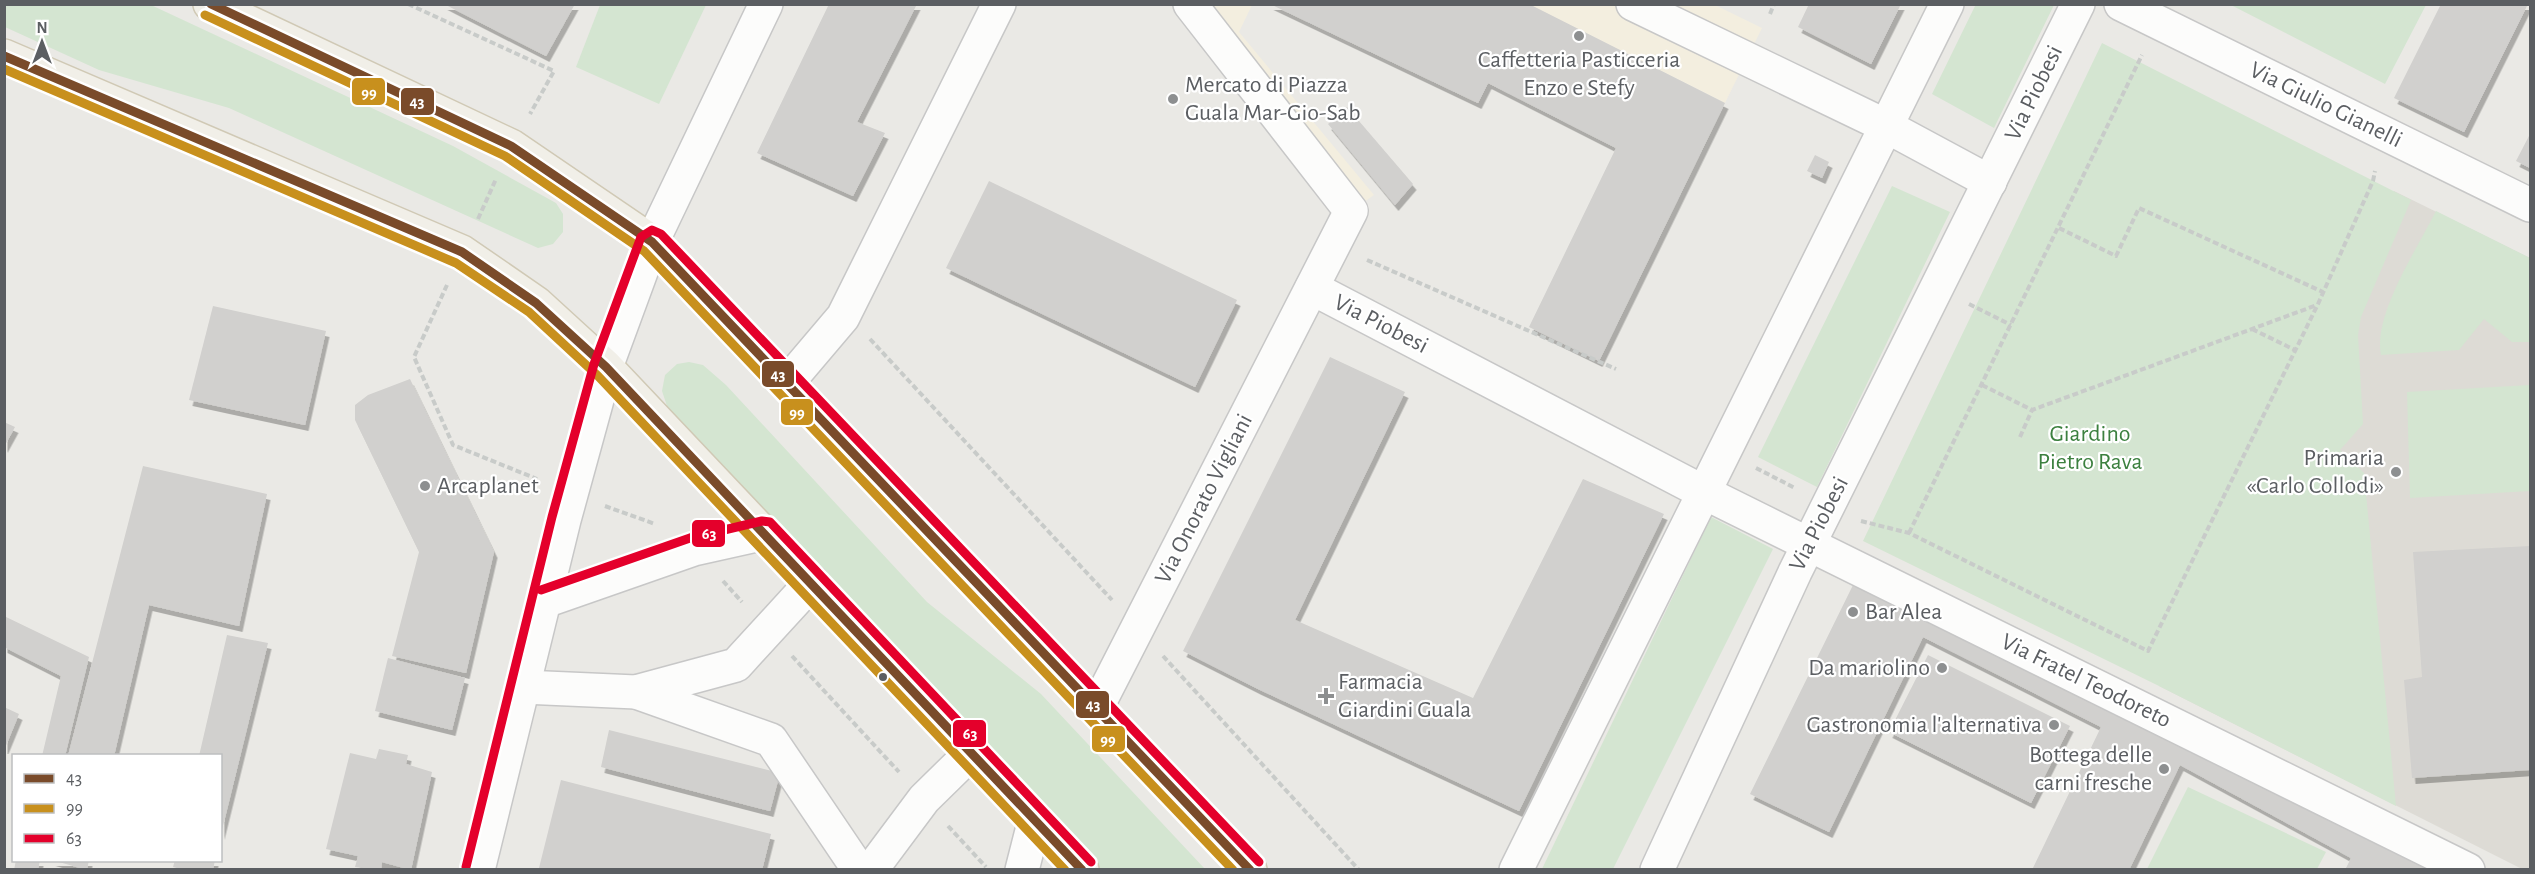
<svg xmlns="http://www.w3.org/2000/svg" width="2535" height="874" font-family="'Alegreya Sans',sans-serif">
	<defs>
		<filter id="shadow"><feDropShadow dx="3.5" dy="6" stdDeviation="0" flood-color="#0004"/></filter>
	</defs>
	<rect width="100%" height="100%" fill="#eae9e5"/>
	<g fill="#f3eedf">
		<path d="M1196,5H1252L1239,32L1374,195L1357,207Z"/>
		<path d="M1530,5H1715L1762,28L1725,103Z"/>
	</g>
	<path fill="#dddbd5" d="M2394,191L2530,258V869H2522L2159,686Z"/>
	<g fill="#d4e5d1">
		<path d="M5,4L151,5L453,146L556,203L563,214V232L553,244L538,248L229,108L99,70L5,27Z"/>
		<path d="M1976,4L2054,5L1994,128L1932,94Z"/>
		<path d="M600,5H706L659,104L576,67Z"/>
		<path d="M2231,5L2426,4V5L2385,84Z"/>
		<path d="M2102,43L2411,200L2361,317L2358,335L2363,424L2340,450L2364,473L2396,806L2159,686L1863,541Z"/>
		<path d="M1892,186L1950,212L1817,487L1758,457Z"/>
		<path d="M2436,211L2530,258V342H2512L2484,319L2459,350L2381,355C2373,315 2417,249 2436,211Z"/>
		<path d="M689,362L703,365L726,385L927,602L1041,694L1205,869H1098L668,409L662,391L665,375L677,364Z"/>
		<path d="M2530,385V491L2410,498L2407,392Z"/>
		<path d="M1711,517L1773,549L1613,869H1542Z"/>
		<path d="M2188,787L2326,852L2317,869H2147Z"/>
	</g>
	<g fill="#d1d0ce" filter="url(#shadow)">
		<path d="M444,4H575L546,56Z"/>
		<path d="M829,4H917L857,122L885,133L853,196L757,153Z"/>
		<path d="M1270,4H1529L1725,103L1599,361L1529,327L1616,148L1488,83L1478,103Z"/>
		<path d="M1809,4H1901L1871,64L1798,27Z"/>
		<path d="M2441,4H2528L2464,132L2394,98Z"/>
		<path d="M1347,107L1413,184L1395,205L1328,124Z"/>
		<path d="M2530,134V168L2516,161Z"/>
		<path d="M1815,155L1829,162L1822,178L1807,171Z"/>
		<path d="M989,181L1237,300L1195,387L946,268Z"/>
		<path d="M213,306L326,331L305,425L189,400Z"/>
		<path d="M1330,357L1405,392L1295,620L1473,698L1583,479L1664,514L1519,811L1258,689L1183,651Z"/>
		<path d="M410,379L494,552L466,673L392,656L419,552L355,420V405L368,395Z"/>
		<path d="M4,422L15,427L4,447Z"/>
		<path d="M143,466L267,494L239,626L149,605L114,756H68Z"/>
		<path d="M2530,546V770L2412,778L2404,680L2422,677L2413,552Z"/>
		<path d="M1854,583L2433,870H2345L2351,858L2180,765L2129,870H2032L2101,727L1923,637L1829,832L1750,794Z"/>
		<path d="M4,616L89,657L65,756H42L61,676L4,647Z"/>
		<path d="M227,635L268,643L221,834L220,756H199Z"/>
		<path d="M1928,655L2070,726L2031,803L1889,732Z"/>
		<path d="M388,658L465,678L452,730L375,711Z"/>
		<path d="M4,707L19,714L5,748H4Z"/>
		<path d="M609,730L780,773L770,811L601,767Z"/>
		<path d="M379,749L408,755L406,764L432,772L411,870L382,862L381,870L355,867L358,856L326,849L350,753L376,759Z"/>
		<path d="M561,780L771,834L762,870L539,868Z"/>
		<path d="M16,860H40L38,870H14Z"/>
		<path d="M52,860H89L87,870Z"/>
		<path d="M175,860H215L213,870H184L173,867Z"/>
	</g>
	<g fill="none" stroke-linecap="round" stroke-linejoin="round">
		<g stroke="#c7c7c7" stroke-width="36">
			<g id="minor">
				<path d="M1633,4L1886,126L1990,182"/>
				<path d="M2121,4L2530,205"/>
				<path d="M1312,288L1705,493L2468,870"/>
				<path d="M787,383L843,317L999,4"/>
				<path d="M545,601L694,549L765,533"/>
				<path d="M523,687L636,692L736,665L812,582"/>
				<path d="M636,692L771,740L859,870"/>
				<path d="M1096,709L1351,211L1190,4"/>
				<path d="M478,870L564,520L606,367L652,242L766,4"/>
				<path d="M871,870L924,799L972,752"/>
				<path d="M1022,870L1035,819"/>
				<path d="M1516,870L1947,4"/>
				<path d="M1657,870L1795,572L2078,4"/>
			</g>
		</g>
		<g stroke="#d0c9b5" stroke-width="36">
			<g id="major">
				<path d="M210,4L511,146L652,242L1250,870"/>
				<path d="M4,56L462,252L536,303L606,367L1082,870"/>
			</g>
		</g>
		<g stroke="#c8cbc9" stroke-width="4" stroke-dasharray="6 3" stroke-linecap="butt">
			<path d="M408,4L554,71L530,114"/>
			<path d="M1770,14L1774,4"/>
			<path d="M478,219L496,179"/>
			<path d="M2059,228L2116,256L2139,208L2323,292"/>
			<path d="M1367,260L1616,369"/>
			<path d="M447,285L414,357L453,445L537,479"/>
			<path d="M1969,304L2011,325"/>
			<path d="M2252,329L2295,350"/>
			<path d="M870,339L1112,600"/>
			<path d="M1982,385L2032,410L2317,305"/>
			<path d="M2020,437L2032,410"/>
			<path d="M1756,468L1795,488"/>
			<path d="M605,506L655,524"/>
			<path d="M1861,521L1909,533L2148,651L2318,304L2373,181L2375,171"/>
			<path d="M1909,533L2142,55"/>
			<path d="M723,581L742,602"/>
			<path d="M792,656L899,772"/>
			<path d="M1163,656L1359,870"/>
			<path d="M948,826L986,867"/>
		</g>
		<use href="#minor" stroke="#fcfcfb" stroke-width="33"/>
		<use href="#major" stroke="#f1efe8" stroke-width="33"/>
		<g stroke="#fff" stroke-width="14">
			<g id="bus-1">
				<path d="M211,4L511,146L652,242L1250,870"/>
				<path d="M4,56L462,252L536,303L606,367L1082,870"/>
			</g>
		</g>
		<g stroke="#fff" stroke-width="14">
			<g id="bus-2">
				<path d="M205,15L505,156L644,251L1233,870"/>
				<path d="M4,69L456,263L529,312L598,376L1065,870"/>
			</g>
		</g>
		<g stroke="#fff" stroke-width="14">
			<g id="bus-3">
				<path d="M541,590L690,538L762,521L770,522L1091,862"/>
				<path d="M466,867L552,517L594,364L641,237L652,230L661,234L1259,862"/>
			</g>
		</g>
		<use href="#bus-1" stroke="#7a4b2a" stroke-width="9"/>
		<use href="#bus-2" stroke="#c8901d" stroke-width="9"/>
		<use href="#bus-3" stroke="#e4002b" stroke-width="9"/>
	</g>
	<g fill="#8d8f90" stroke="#fff" stroke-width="2">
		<circle cx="1579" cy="36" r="6"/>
		<circle cx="1173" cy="99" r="6"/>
		<circle cx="2396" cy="472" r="6"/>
		<circle cx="425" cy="486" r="6"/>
		<circle cx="1853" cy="612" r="6"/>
		<circle cx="1942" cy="668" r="6"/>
		<path d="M1323 687h6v6h6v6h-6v6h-6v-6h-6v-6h6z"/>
		<circle cx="2054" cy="725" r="6"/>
		<circle cx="2164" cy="769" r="6"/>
	</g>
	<circle fill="#5b5e62" stroke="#fff" stroke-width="2" cx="883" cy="677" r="5"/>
	<g text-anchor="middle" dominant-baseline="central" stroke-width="4.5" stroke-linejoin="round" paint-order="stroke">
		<g font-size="24" fill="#5b5e62" stroke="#fff" text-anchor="start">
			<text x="1579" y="60" text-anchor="middle">Caffetteria Pasticceria<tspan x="1579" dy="28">Enzo e Stefy</tspan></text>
			<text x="1185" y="85">Mercato di Piazza<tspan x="1185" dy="28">Guala Mar-Gio-Sab</tspan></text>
			<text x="2384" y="458" text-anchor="end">Primaria<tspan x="2384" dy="28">«Carlo Collodi»</tspan></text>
			<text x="437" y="486">Arcaplanet</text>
			<text x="1865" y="612">Bar Alea</text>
			<text x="1930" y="668" text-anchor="end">Da mariolino</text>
			<text x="1338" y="682">Farmacia<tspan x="1338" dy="28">Giardini Guala</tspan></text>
			<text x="2042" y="725" text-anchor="end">Gastronomia l'alternativa</text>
			<text x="2152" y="755" text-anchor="end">Bottega delle<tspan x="2152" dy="28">carni fresche</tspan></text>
		</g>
		<g font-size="24" fill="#5b5e62" stroke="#fff">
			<text transform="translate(2034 93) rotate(-64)">Via Piobesi</text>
			<text transform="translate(2326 105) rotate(26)">Via Giulio Gianelli</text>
			<text transform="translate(1381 324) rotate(27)">Via Piobesi</text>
			<text transform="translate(1204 499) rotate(-63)">Via Onorato Vigliani</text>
			<text transform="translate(1819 524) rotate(-63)">Via Piobesi</text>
			<text transform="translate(2086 681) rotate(26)">Via Fratel Teodoreto</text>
		</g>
		<g font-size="24" fill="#3c803f" stroke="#fff">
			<text x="2090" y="434">Giardino<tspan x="2090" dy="28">Pietro Rava</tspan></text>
		</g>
	</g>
	<g stroke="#fff" stroke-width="2">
		<rect x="351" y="77" width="35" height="29" rx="6" fill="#c8901d"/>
		<rect x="400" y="87" width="35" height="29" rx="6" fill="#7a4b2a"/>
		<rect x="761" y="360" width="34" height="28" rx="6" fill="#7a4b2a"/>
		<rect x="780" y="398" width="34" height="28" rx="6" fill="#c8901d"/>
		<rect x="691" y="519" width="35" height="29" rx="6" fill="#e4002b"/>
		<rect x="1075" y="690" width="35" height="29" rx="6" fill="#7a4b2a"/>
		<rect x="952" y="719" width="35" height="29" rx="6" fill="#e4002b"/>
		<rect x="1091" y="725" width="35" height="28" rx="6" fill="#c8901d"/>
	</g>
	<g font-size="16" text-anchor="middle" font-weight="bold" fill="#fff">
		<text x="369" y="98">99</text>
		<text x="417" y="107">43</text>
		<text x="778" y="380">43</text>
		<text x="797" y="418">99</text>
		<text x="709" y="539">63</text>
		<text x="1093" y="710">43</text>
		<text x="970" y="739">63</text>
		<text x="1108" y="745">99</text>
	</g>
	<rect width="2535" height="874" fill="none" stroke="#5b5e62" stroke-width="12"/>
	<rect x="12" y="754" width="210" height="108" fill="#ffffff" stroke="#bdbfc0" stroke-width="1.5"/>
	<rect x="24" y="774" width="30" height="9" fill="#7a4b2a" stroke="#bdbfc0" stroke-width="1.5"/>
	<text x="66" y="784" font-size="18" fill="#5b5e62">43</text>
	<rect x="24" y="804" width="30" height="9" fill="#c8901d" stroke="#bdbfc0" stroke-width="1.5"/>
	<text x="66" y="814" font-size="18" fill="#5b5e62">99</text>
	<rect x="24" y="834" width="30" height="9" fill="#e4002b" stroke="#bdbfc0" stroke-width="1.5"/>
	<text x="66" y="844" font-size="18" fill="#5b5e62">63</text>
	<g transform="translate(42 42)" stroke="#ffffff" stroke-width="4.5" paint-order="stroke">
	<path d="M0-4.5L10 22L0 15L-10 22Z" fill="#5b5e62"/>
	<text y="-9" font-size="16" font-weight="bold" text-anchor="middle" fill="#5b5e62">N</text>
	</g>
</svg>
